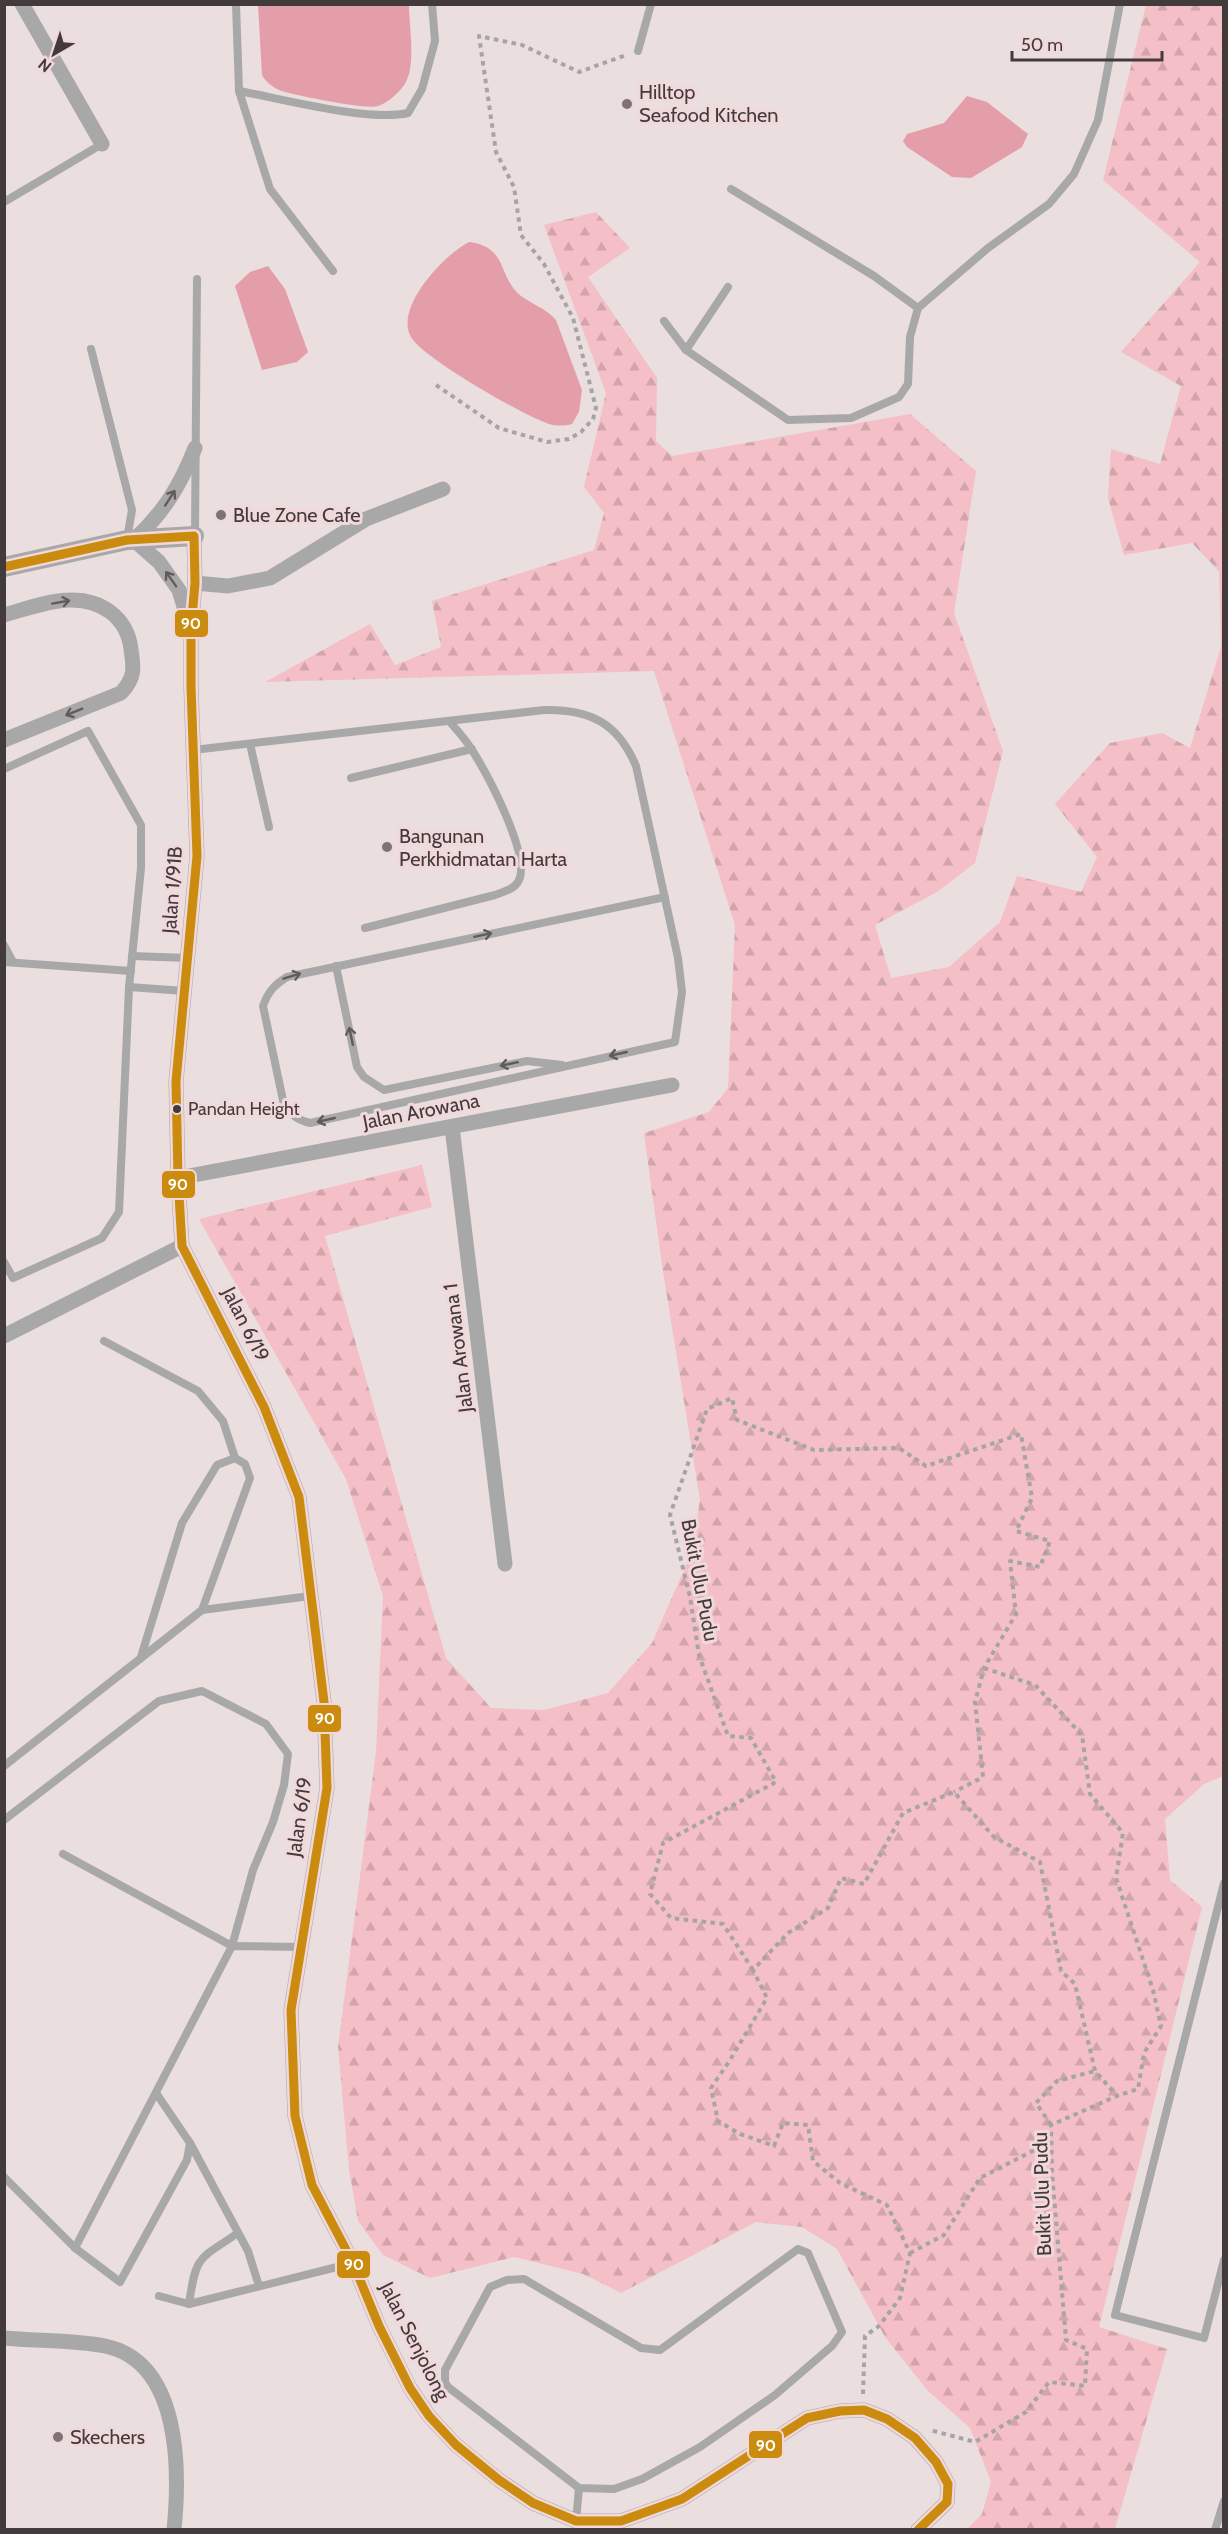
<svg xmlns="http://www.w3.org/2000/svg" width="1228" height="2534" font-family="Cabin,sans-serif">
	<defs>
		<pattern id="forest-firs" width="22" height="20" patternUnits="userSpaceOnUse" patternTransform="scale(1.5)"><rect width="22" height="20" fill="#f4bfc7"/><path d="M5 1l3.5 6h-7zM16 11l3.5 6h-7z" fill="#d2a5ac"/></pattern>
	</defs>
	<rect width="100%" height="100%" fill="#eadedf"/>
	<path fill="url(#forest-firs)" d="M1146,5H1224L1223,1776L1204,1784L1165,1819L1170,1880L1202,1907L1099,2327L1167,2349L1115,2529H967L982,2514L991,2482L970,2428L928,2391L885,2337L837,2249L802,2227L756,2222L621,2293L583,2274L514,2257L430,2278L383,2255L358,2221L349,2169L338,2047L376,1752L383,1596L346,1479L199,1219L422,1165L432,1207L325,1236L446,1658L491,1708L544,1710L608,1693L652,1643L692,1552L700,1500L662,1265L644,1133L709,1112L728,1088L735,925L654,671L265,682L370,624L395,665L441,647L432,601L594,550L604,513L584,487L606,393L544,225L596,212L630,248L588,277L657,378L656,441L672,456L910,414L976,471L954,613L1003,751L975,863L937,892L875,925L891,978L949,967L1000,922L1017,876L1081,892L1097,857L1055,804L1110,743L1162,733L1190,748L1221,647L1219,571L1192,543L1124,555L1108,498L1111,449L1160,464L1181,386L1121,352L1200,262L1103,180Z"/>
	<g fill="#e39eaa">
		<path d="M258,5H409C409,26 416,63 406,82C401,91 388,103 378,106C367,110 292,95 279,90C271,86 266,82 262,75Z"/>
		<path d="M967,96L987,102L1028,134L1022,147L971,178L952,177L907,147L903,141L907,134L944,123Z"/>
		<path d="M469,242C509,247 497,277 521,296C533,305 546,308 556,320L582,390L579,412L572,424C564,426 557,426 549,424C526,417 421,357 411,337C394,307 445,254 469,242Z"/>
		<path d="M268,266L285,289L308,352L297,362L262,370L235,286L250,272Z"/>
	</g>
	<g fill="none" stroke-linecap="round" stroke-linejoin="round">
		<g stroke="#a6a4a4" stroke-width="4" stroke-dasharray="4.5 4.5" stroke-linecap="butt">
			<path d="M436,385L499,428L547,442L569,439L581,432L593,419L596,408L573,318L544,264L521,235L514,187L496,152L479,36L522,45L579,72L626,55"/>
			<path d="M984,1668L1035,1685L1082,1735L1090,1794L1123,1833L1116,1878L1153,1990L1161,2026L1144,2053L1138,2089L1117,2096"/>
			<path d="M753,1970L723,1924L671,1918L650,1894L663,1843L776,1782L751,1738L728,1736L699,1655L690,1597L670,1515L707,1409L732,1398L737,1420L814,1450L899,1448L926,1466L1021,1434L1032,1498L1016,1531L1050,1541L1040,1567L1010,1561L1016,1614L984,1668L975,1702L983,1777L954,1792"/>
			<path d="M1051,2125L1036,2103L1057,2081L1095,2071"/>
			<path d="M910,2253L944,2235L980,2178L1052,2141"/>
			<path d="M863,2394L865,2336L879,2326L900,2298L910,2253L887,2205L840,2183L813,2161L808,2125L783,2123L774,2146L740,2134L718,2121L711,2088L730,2060L767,1998L753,1970L788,1933L828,1908L841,1878L864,1884L903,1813L954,1792L994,1837L1040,1862L1061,1971L1075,1984L1095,2071L1117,2096L1051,2125L1052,2172L1066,2340L1087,2349L1085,2386L1049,2382L1026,2412L975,2442L930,2430"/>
		</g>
		<g stroke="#a9a8a9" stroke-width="8">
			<path d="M236,4L239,91"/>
			<path d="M638,51L651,4"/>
			<path d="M731,189L874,276L918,308"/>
			<path d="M4,202L102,144"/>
			<path d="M333,271L270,189L239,91C283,99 369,122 408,113L422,89L435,41L432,4"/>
			<path d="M664,321L686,350L788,420L851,418L899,397L908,384L910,337L918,308L988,248L1049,204L1074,174L1098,120L1120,4"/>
			<path d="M91,349L132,510L127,539"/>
			<path d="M686,350L728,287"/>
			<path d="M195,534L197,279"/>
			<path d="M250,744L269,827"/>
			<path d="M193,750L544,710C590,709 618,723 636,766L678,958L682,992L675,1042L310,1123C298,1120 291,1115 284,1105L263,1006C268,992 274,985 287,977L665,897"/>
			<path d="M4,769L88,731L141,825V868L129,987L119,1212L102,1238L13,1278L4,1262"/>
			<path d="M351,778L472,749"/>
			<path d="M365,928L495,895C503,892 514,889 518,882C533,858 486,772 472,750C466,740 457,730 449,721"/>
			<path d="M4,945L13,962"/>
			<path d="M132,956L188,958"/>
			<path d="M4,962L131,971"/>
			<path d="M336,966L357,1067L364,1077L384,1090L527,1061L562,1065"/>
			<path d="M129,987L185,991"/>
			<path d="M104,1341L198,1391L223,1421L235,1458L245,1464L250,1478L202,1610"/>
			<path d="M141,1657L182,1523L217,1465L235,1458"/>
			<path d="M4,1766L202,1610L310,1596"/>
			<path d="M4,1820L159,1701L202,1691L266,1724L288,1754L284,1785L273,1822L253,1870L232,1946L63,1854"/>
			<path d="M1224,1883L1115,2315L1204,2338L1224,2260"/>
			<path d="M190,2143L248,2251L259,2286"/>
			<path d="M4,2177L75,2248L120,2282L187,2160L190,2143L156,2093"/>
			<path d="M75,2248L232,1946L300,1947"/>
			<path d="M798,2249L808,2253L842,2332L832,2346L775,2395L700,2447L642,2479L614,2489L579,2488L448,2387L445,2382V2370L490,2287L507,2280L524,2279L641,2348L660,2350Z"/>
			<path d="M159,2296L189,2304L353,2263"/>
			<path d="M189,2304C196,2255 198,2260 238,2233"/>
			<path d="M576,2521L579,2488"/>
			<path d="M1215,2530L1224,2501"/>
		</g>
		<g stroke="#a9a8a9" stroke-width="15">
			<path d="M22,4L102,144"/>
			<path d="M194,536L195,583L191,629V687L197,856L176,1081L178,1178L182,1246L264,1407L299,1497L324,1702L327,1788L291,2010L295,2116L312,2185L353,2263L379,2326L410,2388L429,2416L456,2445L499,2480L533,2503L576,2521H621L682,2499L807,2418L840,2411L864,2410L887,2419L915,2438L936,2462L948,2484L947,2502L918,2530"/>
			<path d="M195,583L228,586L270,578L366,519L443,489"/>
			<path d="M4,615C23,610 50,600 69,600C101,599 127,617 131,649C134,669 135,678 121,693L4,740"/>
			<path d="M189,623L179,590L159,562L134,540C164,512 180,486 195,448"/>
			<path d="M452,1127L505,1564"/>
			<path d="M178,1178L672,1085"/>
			<path d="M4,1336L182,1246"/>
			<path d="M4,2338C35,2341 76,2340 105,2346C181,2362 180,2470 174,2530"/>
		</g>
		<path stroke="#a9a8a9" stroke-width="20" d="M4,567L127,540L194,536"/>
		<g stroke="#f0d8db" stroke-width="14">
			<path id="bus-1" d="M4,567L127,540L194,536L195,583L191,629V687L197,856L176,1081L178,1178L182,1246L264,1407L299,1497L324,1702L327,1788L291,2010L295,2116L312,2185L353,2263L379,2326L410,2388L429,2416L456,2445L499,2480L533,2503L576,2521H621L682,2499L807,2418L840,2411L864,2410L887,2419L915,2438L936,2462L948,2484L947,2502L918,2530"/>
		</g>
		<use href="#bus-1" stroke="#ca8b0f" stroke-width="9"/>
	</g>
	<defs><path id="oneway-shaft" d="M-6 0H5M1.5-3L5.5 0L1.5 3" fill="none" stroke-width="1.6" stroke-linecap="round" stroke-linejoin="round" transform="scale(1.5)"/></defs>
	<g stroke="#625b5c">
		<use href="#oneway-shaft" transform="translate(170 498) rotate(-57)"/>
		<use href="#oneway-shaft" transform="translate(171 579) rotate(-125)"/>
		<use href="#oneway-shaft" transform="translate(61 602) rotate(-10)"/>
		<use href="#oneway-shaft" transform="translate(74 712) rotate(158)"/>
		<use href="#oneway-shaft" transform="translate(483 935) rotate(-12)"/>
		<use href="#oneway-shaft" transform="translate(292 976) rotate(-17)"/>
		<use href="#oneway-shaft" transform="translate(351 1036) rotate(-102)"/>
		<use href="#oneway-shaft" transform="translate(618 1054) rotate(167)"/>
		<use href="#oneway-shaft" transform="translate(509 1064) rotate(168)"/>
		<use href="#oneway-shaft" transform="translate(326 1120) rotate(167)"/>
	</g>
	<g fill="#7d7374" stroke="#f0d8db" stroke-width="2">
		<circle cx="627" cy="104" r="6"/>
		<circle cx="221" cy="515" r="6"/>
		<circle cx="387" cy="847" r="6"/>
		<circle cx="58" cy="2437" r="6"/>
	</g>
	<circle fill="#433a3b" stroke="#f0d8db" stroke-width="2" cx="177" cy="1109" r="5"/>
	<g text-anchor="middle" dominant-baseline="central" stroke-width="6" stroke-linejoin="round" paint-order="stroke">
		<g font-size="18" fill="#433a3b" stroke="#f0d8db" text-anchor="start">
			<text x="188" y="1109">Pandan Height</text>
		</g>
		<g font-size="20" fill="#433a3b" stroke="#f0d8db" text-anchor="start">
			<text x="639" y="92">Hilltop<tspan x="639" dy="23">Seafood Kitchen</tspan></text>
			<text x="233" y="515">Blue Zone Cafe</text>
			<text x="399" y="836">Bangunan<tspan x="399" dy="23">Perkhidmatan Harta</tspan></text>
			<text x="70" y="2437">Skechers</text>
		</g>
		<g font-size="20" fill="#433a3b" stroke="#f0d8db">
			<text transform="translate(172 890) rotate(-86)">Jalan 1/91B</text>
			<text transform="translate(421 1111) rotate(-11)">Jalan Arowana</text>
			<text transform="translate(246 1324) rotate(63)">Jalan 6/19</text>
			<text transform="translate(458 1348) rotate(-97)">Jalan Arowana 1</text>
			<text transform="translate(700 1580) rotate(79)">Bukit Ulu Pudu</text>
			<text transform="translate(299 1817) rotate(-82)">Jalan 6/19</text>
			<text transform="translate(1042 2194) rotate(-92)">Bukit Ulu Pudu</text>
			<text transform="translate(415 2341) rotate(63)">Jalan Senjolong</text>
		</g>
	</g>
	<g stroke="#f0d8db" stroke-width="2">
		<rect x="174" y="609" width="35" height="29" rx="6" fill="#ca8b0f"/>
		<rect x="161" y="1170" width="35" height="29" rx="6" fill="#ca8b0f"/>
		<rect x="307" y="1704" width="35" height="29" rx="6" fill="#ca8b0f"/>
		<rect x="336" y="2250" width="35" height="29" rx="6" fill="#ca8b0f"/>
		<rect x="748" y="2430" width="35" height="29" rx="6" fill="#ca8b0f"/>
	</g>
	<g font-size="16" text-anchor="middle" font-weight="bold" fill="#fff">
		<text x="191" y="629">90</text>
		<text x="178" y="1190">90</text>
		<text x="325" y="1724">90</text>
		<text x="354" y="2270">90</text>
		<text x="766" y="2451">90</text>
	</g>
	<rect width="1228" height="2534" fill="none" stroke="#433a3b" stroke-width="12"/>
	<g transform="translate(54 54) rotate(219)" stroke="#f0d8db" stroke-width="4.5" paint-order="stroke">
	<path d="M0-4.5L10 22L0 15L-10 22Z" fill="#433a3b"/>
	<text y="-9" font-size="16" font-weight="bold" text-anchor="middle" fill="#433a3b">N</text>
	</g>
	<path d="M1012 51v9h150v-9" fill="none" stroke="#433a3b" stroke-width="3"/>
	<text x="1021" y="51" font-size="18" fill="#433a3b" stroke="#f0d8db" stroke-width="4.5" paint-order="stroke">50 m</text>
</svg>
